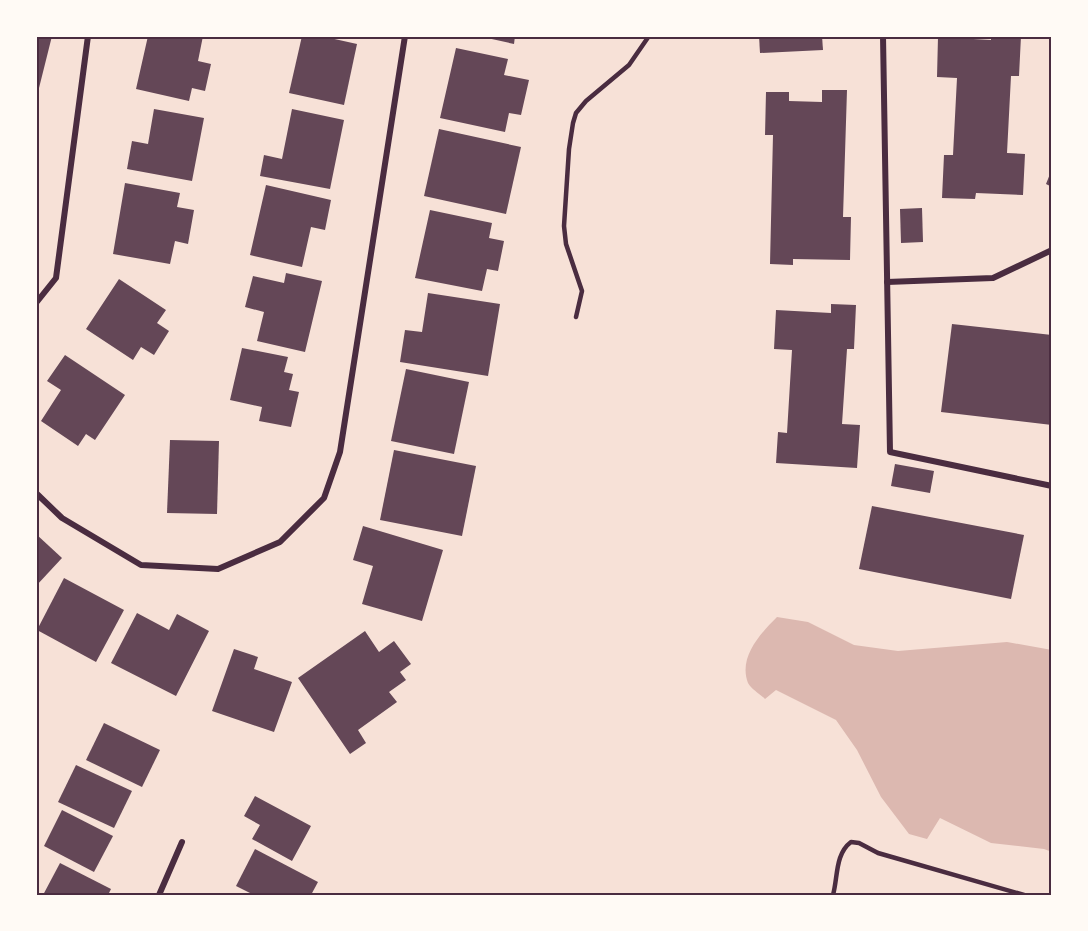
<svg xmlns="http://www.w3.org/2000/svg" width="1088" height="931" font-family="'Varela Round',sans-serif">
	<rect width="100%" height="100%" fill="#f7e1d7"/>
	<path fill="#dcb8b0" d="M777,617L808,622L854,645L898,651L1007,642L1052,650V852L1044,849L991,843L940,818L927,839L909,834L881,797L857,750L836,720L776,690L765,699C760,694 751,689 748,683C738,657 761,633 777,617Z"/>
	<g fill="#644757">
		<path d="M36,36H52L37,96H36Z"/>
		<path d="M148,36H203L198,61L211,64L205,91L192,88L189,101L136,89Z"/>
		<path d="M302,36H321L357,44L344,105L289,93Z"/>
		<path d="M478,36H515L514,44Z"/>
		<path d="M759,36H822L823,50L760,53Z"/>
		<path d="M991,36H1021L1019,76H1011L1007,153L1025,154L1023,195L976,193L975,199L942,198L944,155H953L957,78L937,77L938,37L991,40Z"/>
		<path d="M456,48L508,59L504,75L529,80L521,115L509,113L505,132L440,118Z"/>
		<path d="M822,90H847L843,217H851L850,260L793,259V265L770,264L773,135H765L766,92H789V101L822,102Z"/>
		<path d="M154,109L204,118L192,181L127,169L132,141L148,144Z"/>
		<path d="M292,109L344,120L330,189L260,176L264,155L282,159Z"/>
		<path d="M439,129L521,147L506,214L424,196Z"/>
		<path d="M1052,169V187L1046,184Z"/>
		<path d="M125,183L180,193L177,207L194,210L188,244L175,241L170,264L113,254Z"/>
		<path d="M266,185L331,200L325,230L311,227L302,267L250,255Z"/>
		<path d="M922,208L923,242L901,243L900,209Z"/>
		<path d="M430,210L492,223L489,238L504,241L498,271L487,269L482,291L415,278Z"/>
		<path d="M286,273L322,281L305,352L257,341L264,312L245,307L253,276L284,283Z"/>
		<path d="M119,279L166,310L157,323L169,331L154,355L141,347L133,360L86,329Z"/>
		<path d="M428,293L500,304L488,376L400,362L405,330L422,332Z"/>
		<path d="M831,304L856,305L854,349H847L842,424L860,425L857,468L776,463L778,432L787,433L792,350L774,349L776,310L831,313Z"/>
		<path d="M952,324L1052,335V425L941,412Z"/>
		<path d="M242,348L288,357L284,372L293,374L289,390L299,392L291,427L259,421L262,407L230,400Z"/>
		<path d="M65,355L125,395L95,440L86,434L78,446L41,421L61,390L47,381Z"/>
		<path d="M406,369L469,382L454,454L391,441Z"/>
		<path d="M170,440L219,441L217,514L167,513Z"/>
		<path d="M394,450L476,466L462,536L380,520Z"/>
		<path d="M895,464L934,471L930,493L891,486Z"/>
		<path d="M872,506L1024,535L1011,599L859,569Z"/>
		<path d="M363,526L443,550L422,621L362,604L373,566L353,560Z"/>
		<path d="M36,534L62,558L36,586Z"/>
		<path d="M64,578L124,610L96,662L37,630Z"/>
		<path d="M137,613L169,630L177,614L209,631L176,696L111,663Z"/>
		<path d="M365,631L379,652L394,641L411,664L400,672L406,680L389,692L397,702L358,730L366,743L350,754L298,678Z"/>
		<path d="M234,649L258,657L254,669L292,682L274,732L212,711Z"/>
		<path d="M104,723L160,750L142,787L86,760Z"/>
		<path d="M76,765L132,791L114,828L58,802Z"/>
		<path d="M255,796L311,826L292,861L252,839L260,825L244,816Z"/>
		<path d="M62,810L113,836L94,872L44,846Z"/>
		<path d="M255,849L318,882L311,895H254L236,886Z"/>
		<path d="M60,863L111,889L108,895H43Z"/>
	</g>
	<g fill="none" stroke-linecap="round" stroke-linejoin="round">
		<g stroke="#4a2c40" stroke-width="4.5">
			<path d="M576,317L582,291L566,244L564,226L569,149L573,123L576,113L586,101L629,65L649,36"/>
			<path d="M833,895C838,877 835,854 851,842L859,843L878,853L1024,895"/>
		</g>
		<g stroke="#4a2c40" stroke-width="6">
			<path d="M883,36L890,452L1052,486"/>
			<path d="M887,282L993,278L1052,250"/>
			<path d="M36,303L56,278L88,36"/>
			<path d="M36,493L62,518L141,565L218,569L280,542L324,498L340,452L405,36"/>
			<path d="M159,895L182,842"/>
		</g>
	</g>
	<rect width="1088" height="931" fill="none" stroke="#fffaf5" stroke-width="75"/>
	<rect x="38" y="38" width="1012" height="856" fill="none" stroke="#4a2c40" stroke-width="2"/>
</svg>
